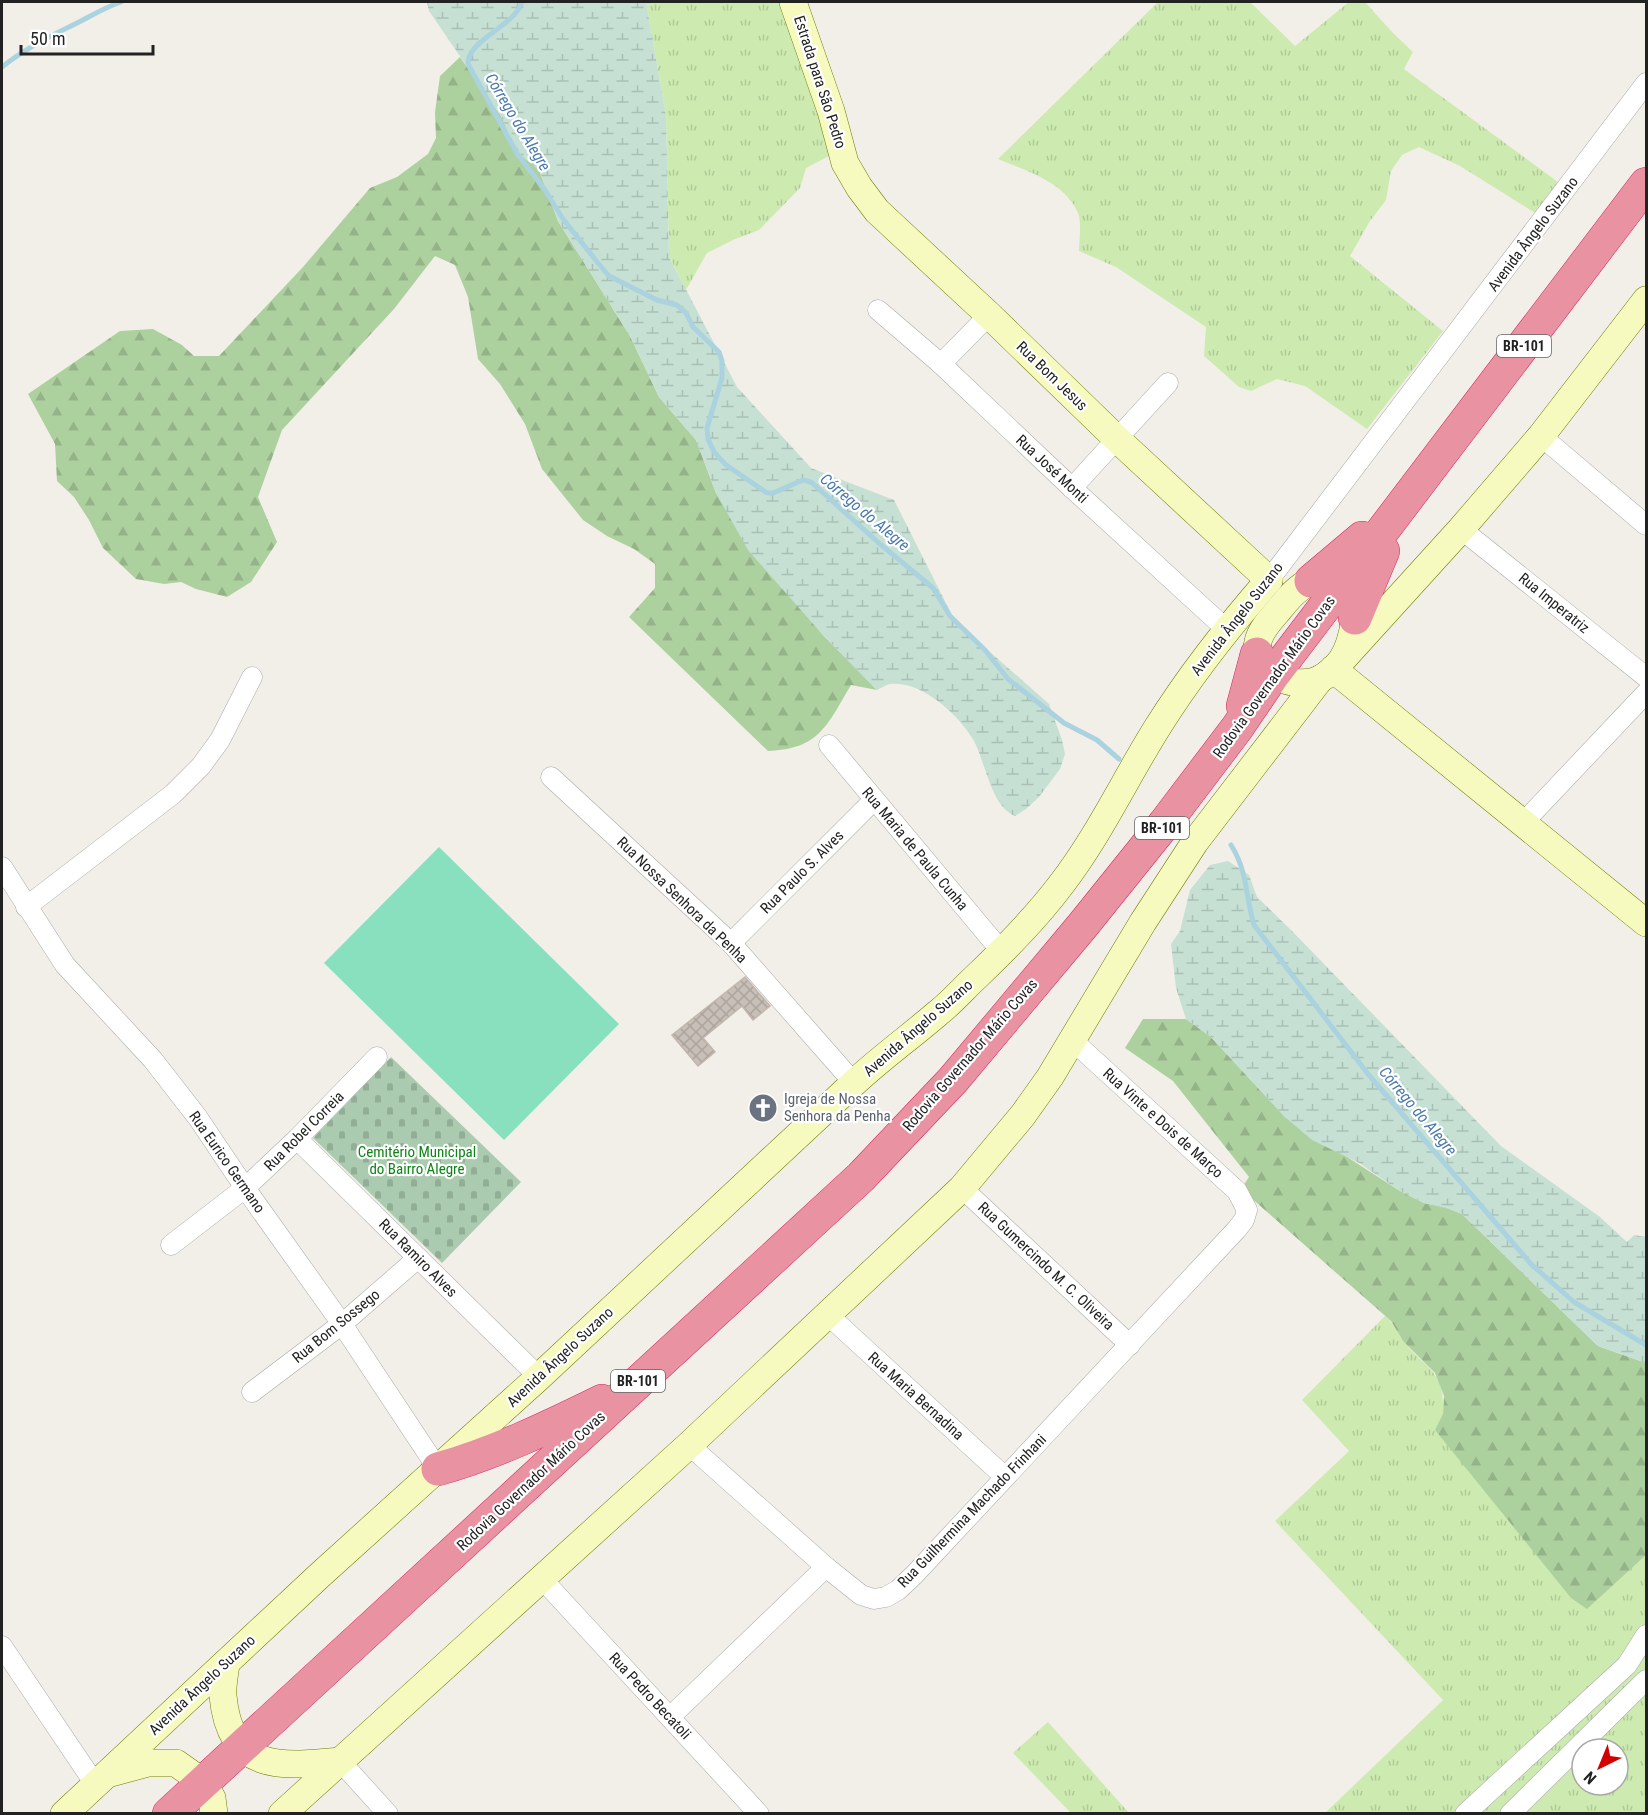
<svg xmlns="http://www.w3.org/2000/svg" width="1648" height="1815" font-family="'Roboto Condensed',sans-serif">
	<defs>
		<pattern id="grass-tufts" width="24" height="20" patternUnits="userSpaceOnUse" patternTransform="scale(1.5)"><rect width="24" height="20" fill="#cdebb0"/><path d="M3 7l-1-3M5 7V3M7 7l1-3M15 17l-1-3M17 17v-4M19 17l1-3" fill="none" stroke="#b0c997"/></pattern>
		<pattern id="forest-firs" width="22" height="20" patternUnits="userSpaceOnUse" patternTransform="scale(1.5)"><rect width="22" height="20" fill="#add19e"/><path d="M5 1l3.5 6h-7zM16 11l3.5 6h-7z" fill="#95b388"/></pattern>
		<pattern id="wetland-marsh" width="20" height="14" patternUnits="userSpaceOnUse" patternTransform="scale(1.5)"><rect width="20" height="14" fill="#c6e0d4"/><path d="M1 5h8M5 5V1M11 12h8M15 12V8" fill="none" stroke="#aac0b6"/></pattern>
		<pattern id="cemetery-stones" width="16" height="16" patternUnits="userSpaceOnUse" patternTransform="scale(1.5)"><rect width="16" height="16" fill="#aacbaf"/><path d="M2 7V4a2 2 0 0 1 4 0v3zM10 15v-3a2 2 0 0 1 4 0v3z" fill="#92ae96"/></pattern>
		<pattern id="building-cross-hatch" width="8" height="8" patternUnits="userSpaceOnUse" patternTransform="scale(1.5)"><rect width="8" height="8" fill="#c7bfb8"/><path d="M0 0l8 8M0 8l8-8" fill="none" stroke="#aba49e"/></pattern>
	</defs>
	<rect width="100%" height="100%" fill="#f2efe9"/>
	<g fill="url(#grass-tufts)" fill-rule="evenodd">
		<path d="M646,2H788L829,156L806,168L800,188L759,230L733,240L707,253L686,290L669,256L666,115Z"/>
		<path d="M1158,2H1250L1295,46L1349,2H1365L1393,33L1413,52L1404,69L1558,182L1535,213L1460,166L1419,147L1402,155L1391,171L1386,200L1370,221L1350,256L1443,331L1367,429L1305,386L1277,379L1251,391L1239,387L1204,356L1206,327L1116,267L1079,251C1079,240 1082,223 1078,213C1065,182 1027,171 998,159Z"/>
		<path d="M1385,1316C1394,1323 1397,1334 1405,1343C1429,1372 1445,1371 1443,1414L1587,1608L1646,1555V1813H1325L1443,1700L1275,1521L1349,1451L1302,1400ZM1582,1749H1618V1785H1582Z"/>
		<path d="M1048,1722L1129,1813H1071L1013,1753Z"/>
	</g>
	<g fill="url(#forest-firs)">
		<path d="M460,57L501,116L516,151L539,170L558,221L630,336L659,397L696,440L716,493L822,634L877,690L851,685C827,725 820,749 768,751L629,617L655,588V564L634,549L607,536L583,520L542,469L525,424L500,384L478,359L468,297L455,265L435,256L394,309L282,430L258,497L277,542L251,582L227,597L196,589L181,582L164,584L136,579L103,548L89,520L74,497L57,481L55,444L28,394L120,331L153,329L182,345L194,356H219L303,267L370,188L397,177L428,154L436,138L435,112L440,76Z"/>
		<path d="M1143,1019H1186L1211,1037L1285,1117L1400,1191L1424,1203L1446,1207L1462,1214L1598,1346L1646,1363V1555L1587,1609L1571,1598L1435,1430L1443,1414L1444,1396L1435,1373L1403,1341L1391,1321L1241,1189L1249,1177L1173,1081L1125,1048Z"/>
	</g>
	<g fill="url(#wetland-marsh)">
		<path d="M427,2H646L666,115L669,257L737,387L811,468L894,500L955,621L1049,704L1062,740L1065,754L1060,769L1039,797L1026,809L1015,816C991,806 986,764 974,741C960,716 922,680 890,684C886,685 881,688 877,690L822,634L748,550L716,493L696,440L659,397L630,336L558,221L539,170L516,151L501,116L429,11Z"/>
		<path d="M1228,861L1249,875L1257,897L1290,929L1501,1146L1600,1217L1627,1242L1634,1235L1646,1237V1363L1598,1346L1462,1214L1446,1208L1424,1203L1400,1191L1359,1163L1312,1140L1285,1117L1211,1037L1186,1019L1176,988L1171,944L1180,931L1190,890L1210,865Z"/>
	</g>
	<path fill="url(#cemetery-stones)" d="M391,1057L521,1182L442,1263L313,1138Z"/>
	<path fill="#88e0be" d="M439,847L619,1024L504,1140L324,963Z"/>
	<g fill="none" stroke-linecap="round" stroke-linejoin="round">
		<g stroke="#aad3df" stroke-width="5">
			<path d="M522,2C515,26 468,39 468,64L518,155L543,187L563,219L598,263L609,276L657,300L677,305L686,313L693,327L719,352L722,361V378L707,428L708,439L714,452L726,465L767,493H773L803,480L811,482L880,544L933,588L950,616L985,650L1008,679L1064,723L1097,740L1119,759"/>
			<path d="M2,67C23,50 46,38 71,26C88,18 103,8 121,2"/>
			<path d="M1231,845C1248,872 1245,895 1254,925L1368,1074L1531,1264L1574,1302L1646,1345"/>
		</g>
	</g>
	<path fill="url(#building-cross-hatch)" stroke="#c4b6ab" stroke-width="1.5" d="M745,977L770,1006L753,1020L742,1006L703,1038L715,1052L698,1066L672,1035Z"/>
	<g fill="none" stroke-linecap="round" stroke-linejoin="round">
		<g stroke="#a9a9a9" stroke-width="21">
			<g id="street">
				<path d="M878,310L941,364L1072,488L1226,629"/>
				<path d="M941,364L989,315"/>
				<path d="M1541,436L1646,525"/>
				<path d="M1072,488L1168,383"/>
				<path d="M1461,529L1646,677"/>
				<path d="M1269,580L1646,83"/>
				<path d="M829,745L1002,952"/>
				<path d="M551,777L731,943L854,1083"/>
				<path d="M1524,822L1646,693"/>
				<path d="M2,867L65,965L153,1060L198,1118L245,1188L342,1324L438,1469"/>
				<path d="M26,907L173,794L201,766L220,740L252,677"/>
				<path d="M731,943L874,800"/>
				<path d="M297,1139L539,1377"/>
				<path d="M962,1188L1130,1345"/>
				<path d="M171,1245L245,1188L297,1139L377,1057"/>
				<path d="M828,1315L1005,1477"/>
				<path d="M252,1392L342,1324L418,1258"/>
				<path d="M689,1445L826,1567L861,1595L874,1599L886,1597L898,1590L914,1575L1237,1229L1244,1220L1247,1210L1237,1191L1072,1040"/>
				<path d="M542,1579L759,1814"/>
				<path d="M2,1646L95,1784"/>
				<path d="M670,1717L826,1567"/>
				<path d="M340,1761L388,1814"/>
				<path d="M1465,1814L1627,1665L1646,1635"/>
				<path d="M1510,1814L1646,1680"/>
			</g>
		</g>
		<g stroke="#707d05" stroke-width="28">
			<g id="secondary">
				<path d="M793,2L831,111L845,163L859,187L877,211L989,315L1117,439L1269,580"/>
				<path d="M1311,581C1339,583 1343,595 1355,618C1353,633 1350,648 1341,661C1336,667 1327,675 1320,679C1296,691 1250,674 1258,642C1260,631 1270,620 1277,612C1287,600 1296,588 1311,581Z"/>
				<path d="M1342,660L1461,529L1541,436L1646,300"/>
				<path d="M1333,669L1646,923"/>
				<path d="M226,1663C225,1674 222,1685 223,1696C230,1772 280,1767 340,1761"/>
				<path d="M111,1773L148,1763H176L203,1782L212,1798L214,1814"/>
				<path d="M64,1814L320,1575L539,1377L854,1083C881,1058 910,1037 938,1013C952,1002 964,988 977,976C1007,947 1035,919 1060,886C1098,837 1124,781 1157,728C1190,675 1228,627 1269,580"/>
				<path d="M282,1814L689,1445L962,1188L1023,1115L1050,1077L1143,922L1195,842L1320,679"/>
			</g>
		</g>
		<g stroke="#dc2a67" stroke-width="34">
			<g id="highway">
				<path d="M1311,581L1362,538"/>
				<path d="M1355,618L1383,551"/>
				<path d="M1243,706L1257,654"/>
				<path d="M438,1469C495,1453 549,1427 602,1401"/>
				<path d="M169,1814L861,1177L953,1080L1083,925L1165,823L1237,728L1273,675L1646,184"/>
			</g>
		</g>
		<use href="#street" stroke="#fff" stroke-width="20"/>
		<use href="#secondary" stroke="#f7fabf" stroke-width="27"/>
		<use href="#highway" stroke="#e892a2" stroke-width="33"/>
	</g>
	<defs>
		<g id="church-disc" transform="scale(1.5)"><circle r="9.5" fill="#6b7280" stroke="#fff"/><path d="M-1.2-6h2.4v3.5h3.3v2.4h-3.3V6h-2.4V-.1h-3.3v-2.4h3.3Z" fill="#fff"/></g>
	</defs>
	<g fill-rule="evenodd">
		<use href="#church-disc" x="763" y="1108"/>
	</g>
	<g text-anchor="middle" dominant-baseline="central" stroke-width="4.5" stroke-linejoin="round" paint-order="stroke">
		<g fill="#fff" stroke="#646464" stroke-width="1.5">
			<rect x="1497" y="335" width="54" height="22" rx="4.5"/>
			<rect x="1135" y="817" width="54" height="22" rx="4.5"/>
			<rect x="611" y="1370" width="54" height="22" rx="4.5"/>
		</g>
		<g font-size="14" font-weight="bold" fill="#222">
			<text x="1524" y="346">BR-101</text>
			<text x="1162" y="828">BR-101</text>
			<text x="638" y="1381">BR-101</text>
		</g>
		<g font-size="15" fill="#222" stroke="#fff">
			<text transform="translate(820 82) rotate(72)">Estrada para São Pedro</text>
			<text transform="translate(1533 234) rotate(-53)">Avenida Ângelo Suzano</text>
			<text transform="translate(1052 376) rotate(44)">Rua Bom Jesus</text>
			<text transform="translate(1052 469) rotate(43)">Rua José Monti</text>
			<text transform="translate(1554 603) rotate(39)">Rua Imperatriz</text>
			<text transform="translate(1237 619) rotate(-52)">Avenida Ângelo Suzano</text>
			<text transform="translate(1274 677) rotate(-54)">Rodovia Governador Mário Covas</text>
			<text transform="translate(915 849) rotate(50)">Rua Maria de Paula Cunha</text>
			<text transform="translate(802 872) rotate(-45)">Rua Paulo S. Alves</text>
			<text transform="translate(682 900) rotate(44)">Rua Nossa Senhora da Penha</text>
			<text transform="translate(918 1028) rotate(-41)">Avenida Ângelo Suzano</text>
			<text transform="translate(970 1055) rotate(-49)">Rodovia Governador Mário Covas</text>
			<text transform="translate(1163 1123) rotate(42)">Rua Vinte e Dois de Março</text>
			<text transform="translate(304 1131) rotate(-45)">Rua Robel Correia</text>
			<text transform="translate(227 1162) rotate(55)">Rua Eurico Germano</text>
			<text transform="translate(418 1258) rotate(45)">Rua Ramiro Alves</text>
			<text transform="translate(1046 1266) rotate(43)">Rua Gumercindo M. C. Oliveira</text>
			<text transform="translate(336 1326) rotate(-39)">Rua Bom Sossego</text>
			<text transform="translate(560 1357) rotate(-43)">Avenida Ângelo Suzano</text>
			<text transform="translate(916 1396) rotate(42)">Rua Maria Bernadina</text>
			<text transform="translate(531 1481) rotate(-43)">Rodovia Governador Mário Covas</text>
			<text transform="translate(972 1511) rotate(-46)">Rua Guilhermina Machado Frinhani</text>
			<text transform="translate(202 1685) rotate(-43)">Avenida Ângelo Suzano</text>
			<text transform="translate(650 1696) rotate(47)">Rua Pedro Becatoli</text>
		</g>
		<g font-size="15" fill="#5b616d" stroke="#fff" text-anchor="start">
			<text x="784" y="1099">Igreja de Nossa<tspan x="784" dy="17">Senhora da Penha</tspan></text>
		</g>
		<g font-size="15" fill="#0c8416" stroke="#fff">
			<text x="417" y="1152">Cemitério Municipal<tspan x="417" dy="17">do Bairro Alegre</tspan></text>
		</g>
		<g font-size="16" font-style="italic" fill="#4a7aab" stroke="#fff">
			<text transform="translate(518 122) rotate(59)">Córrego do Alegre</text>
			<text transform="translate(865 512) rotate(40)">Córrego do Alegre</text>
			<text transform="translate(1418 1111) rotate(50)">Córrego do Alegre</text>
		</g>
	</g>
	<rect width="1648" height="1815" fill="none" stroke="#222222" stroke-width="6"/>
	<g transform="translate(1600 1767) rotate(223)"><circle r="28" fill="#ffffff" stroke="#a7a7a7" stroke-width="1.5"/>
	<path d="M0-4.5L10 22L0 15L-10 22Z" fill="#d40000"/>
	<text y="-9" font-size="16" font-weight="bold" text-anchor="middle" fill="#222222">N</text>
	</g>
	<path d="M21 45v9h132v-9" fill="none" stroke="#222222" stroke-width="3"/>
	<text x="30" y="45" font-size="18" fill="#222222" stroke="#ffffff" stroke-width="4.5" paint-order="stroke">50 m</text>
</svg>
